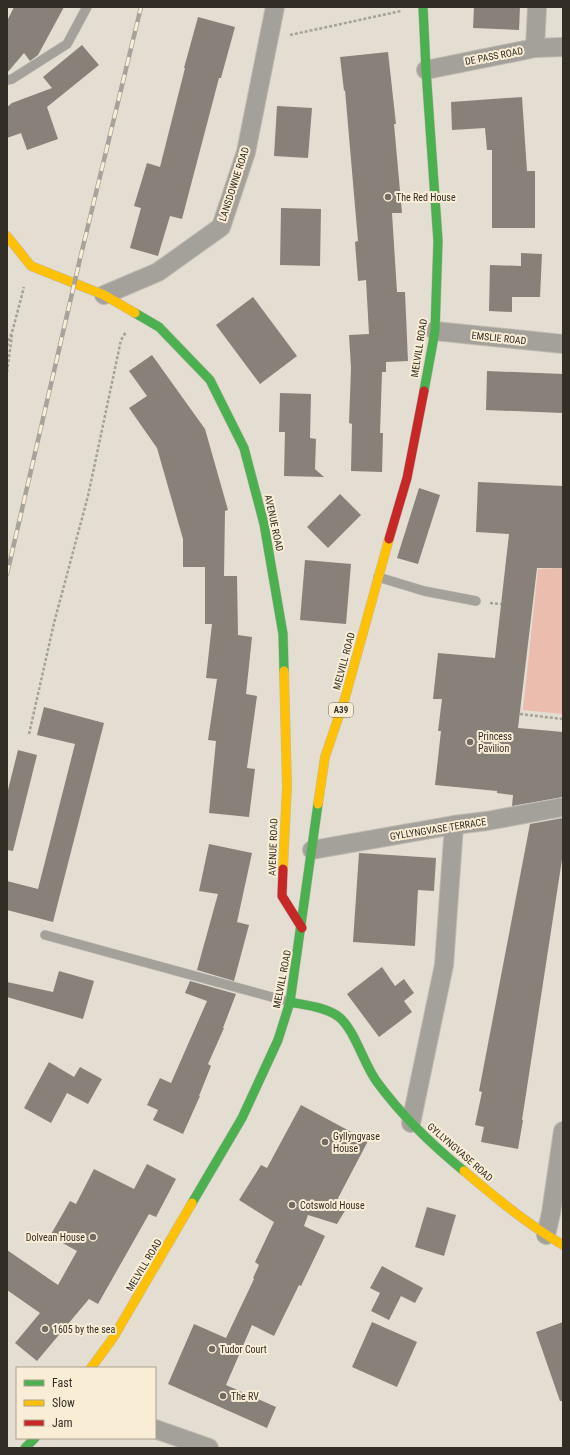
<svg xmlns="http://www.w3.org/2000/svg" width="570" height="1455" font-family="'Roboto Condensed',sans-serif">
	<rect width="100%" height="100%" fill="#e4ddd1"/>
	<path fill="#ebbdae" d="M563,568V714L523,710L538,569Z"/>
	<g fill="#88817a">
		<path d="M14,7H64L38,55L30,61L24,53L7,73V21Z"/>
		<path d="M474,7H520L519,30L473,28Z"/>
		<path d="M198,17L235,27L221,78H219L182,219L170,216L158,256L130,248L141,208L134,206L147,163L160,167L185,68H184Z"/>
		<path d="M82,45L99,65L47,107L58,139L27,150L21,133L7,138V107L12,103L52,88L43,77Z"/>
		<path d="M388,52L396,124H394L402,213H392L397,292H405L408,361L386,362V372H382L380,433H383L382,472L351,471L352,424L349,423L351,368L349,335L369,334L366,280L358,281L355,242L358,241L345,90L344,91L340,57Z"/>
		<path d="M522,97L527,171H535V228H492V150H487L485,128L452,130L451,102Z"/>
		<path d="M277,106L312,108L308,158L274,156Z"/>
		<path d="M281,208L321,209L320,266L280,265Z"/>
		<path d="M521,253L542,254L540,297H512V312L489,311L490,265L521,266Z"/>
		<path d="M253,297L297,356L260,384L216,325Z"/>
		<path d="M152,355L205,429L228,510L225,511L224,576H237L238,635L252,637L246,694L257,696L247,768L255,769L249,817L209,813L216,741L208,740L217,679L206,678L212,624H205V567H183V539L157,448L129,408L147,396L129,371Z"/>
		<path d="M487,371L563,374V413L486,410Z"/>
		<path d="M280,393L311,394L310,438L316,439L315,469L324,477L284,476L285,432H279Z"/>
		<path d="M478,482L563,486V568H537L518,728L563,732V797L512,806L513,795L497,793V791L435,785L441,731H438L442,699H433L438,653L495,658L509,534L476,532Z"/>
		<path d="M419,488L440,495L418,564L397,558Z"/>
		<path d="M340,494L361,515L328,548L307,527Z"/>
		<path d="M305,560L351,564L346,624L300,620Z"/>
		<path d="M44,707L104,723L53,922L7,910V881L38,889L75,744L37,735Z"/>
		<path d="M18,750L37,755L13,851L7,850V794Z"/>
		<path d="M563,818V853L522,1120H523L518,1149L481,1142L484,1127L475,1125L482,1092L479,1091L530,824Z"/>
		<path d="M209,844L252,853L237,922L249,925L234,981L197,970L218,894L199,891Z"/>
		<path d="M359,853L436,858L434,891L418,890L415,946L353,942Z"/>
		<path d="M382,967L395,986L404,979L414,993L404,1001L412,1012L379,1037L347,994Z"/>
		<path d="M59,971L94,981L83,1019L7,997V982L53,992Z"/>
		<path d="M190,981L236,994L223,1028H224L208,1064L211,1066L199,1096H200L183,1134L153,1120L158,1110L147,1105L160,1078L171,1083L207,1001L185,993Z"/>
		<path d="M49,1062L74,1077L80,1067L102,1079L88,1104L67,1093L51,1123L24,1108Z"/>
		<path d="M301,1105L368,1141L336,1202L346,1209L337,1224L308,1215L304,1226L325,1236L301,1286L299,1285L274,1336L252,1325L226,1385L276,1407L267,1428L168,1384L194,1324L226,1338L254,1279L253,1278L259,1265L255,1262L274,1222L239,1200L261,1165L267,1168Z"/>
		<path d="M147,1164L176,1179L156,1217L149,1214L98,1304L89,1299L37,1361L15,1343L40,1313L7,1290V1250L58,1285L77,1251L50,1236L70,1201L76,1204L94,1169L134,1189Z"/>
		<path d="M427,1207L456,1215L444,1256L415,1247Z"/>
		<path d="M382,1266L423,1288L415,1303L401,1296L389,1320L371,1311L380,1293L370,1288Z"/>
		<path d="M372,1322L417,1342L397,1387L352,1367Z"/>
		<path d="M563,1322V1401H560L536,1332Z"/>
	</g>
	<g fill="none" stroke-linecap="round" stroke-linejoin="round">
		<g stroke="#bfb9b0" stroke-width="10">
			<g id="lane">
				<path d="M7,80L12,79L67,44L87,7"/>
				<path d="M378,577L424,591L476,601"/>
				<path d="M45,935L290,1002"/>
			</g>
		</g>
		<g stroke="#bfb9b0" stroke-width="20">
			<g id="street">
				<path d="M535,48L537,7"/>
				<path d="M426,70L535,48L563,47"/>
				<path d="M104,295L158,272L221,227L246,152L275,7"/>
				<path d="M435,331L563,344"/>
				<path d="M312,850L454,825L487,821L563,807"/>
				<path d="M411,1123L444,965L454,825"/>
				<path d="M546,1235L551,1213L563,1131"/>
				<path d="M155,1429L209,1448"/>
			</g>
		</g>
		<g stroke="#bfb9b0" stroke-width="10">
			<g id="fast">
				<path d="M423,7L426,70L438,241L435,331L424,391"/>
				<path d="M135,313L159,327L210,380L244,448L264,524L283,634L284,671"/>
				<path d="M290,1002C305,1005 326,1007 339,1017C355,1030 364,1065 377,1082C402,1116 432,1145 464,1171"/>
				<path d="M192,1203L242,1118L278,1040L290,1002L318,804"/>
				<path d="M25,1448L35,1438"/>
			</g>
		</g>
		<g stroke="#bfb9b0" stroke-width="10">
			<g id="slow">
				<path d="M7,236L31,266L104,295L135,313"/>
				<path d="M318,804L325,757L345,698L389,539"/>
				<path d="M283,869L287,786L284,671"/>
				<path d="M464,1171C496,1198 527,1224 563,1245"/>
				<path d="M91,1368L113,1338L192,1203"/>
			</g>
		</g>
		<g stroke="#bfb9b0" stroke-width="10">
			<g id="jam">
				<path d="M389,539L407,478L424,391"/>
				<path d="M283,869L282,896L302,928"/>
			</g>
		</g>
		<g stroke="#a4a29b" stroke-width="2.5" stroke-dasharray="3 2" stroke-linecap="butt">
			<path d="M290,35L401,11"/>
			<path d="M7,346L13,329L24,287"/>
			<path d="M7,372L12,335"/>
			<path d="M490,603L501,604"/>
			<path d="M520,714L563,719"/>
			<path d="M29,734L54,623L88,496L121,340L126,332"/>
		</g>
		<use href="#lane" stroke="#a3a19a" stroke-width="9"/>
		<use href="#street" stroke="#a3a19a" stroke-width="18"/>
		<use href="#fast" stroke="#4caf50" stroke-width="9"/>
		<use href="#slow" stroke="#ffc107" stroke-width="9"/>
		<use href="#jam" stroke="#c62828" stroke-width="9"/>
		<g stroke="#a7a29b" stroke-width="4.5">
			<path id="rail" d="M7,574L80,259L141,7"/>
		</g>
		<use href="#rail" stroke="#faedd6" stroke-width="3" stroke-dasharray="9" stroke-linecap="butt"/>
	</g>
	<g fill="#716b61" stroke="#faedd6" stroke-width="1.5">
		<circle cx="388" cy="197" r="4"/>
		<circle cx="470" cy="742" r="4"/>
		<circle cx="325" cy="1142" r="4"/>
		<circle cx="292" cy="1205" r="4"/>
		<circle cx="93" cy="1237" r="4"/>
		<circle cx="45" cy="1329" r="4"/>
		<circle cx="212" cy="1349" r="4"/>
		<circle cx="223" cy="1396" r="4"/>
	</g>
	<g text-anchor="middle" dominant-baseline="central" stroke-width="4" stroke-linejoin="round" paint-order="stroke">
		<rect fill="#faedd6" stroke="#6f675a" stroke-width="1" x="329" y="703" width="24" height="14" rx="3"/>
		<g font-size="9" font-weight="bold" fill="#332e25">
			<text x="341" y="710">A39</text>
		</g>
		<g font-size="10" fill="#332e25" stroke="#faedd6">
			<text transform="translate(494 56) rotate(-11)">DE PASS ROAD</text>
			<text transform="translate(234 184) rotate(-72)">LANSDOWNE ROAD</text>
			<text transform="translate(499 338) rotate(6)">EMSLIE ROAD</text>
			<text transform="translate(419 348) rotate(-81)">MELVILL ROAD</text>
			<text transform="translate(274 523) rotate(78)">AVENUE ROAD</text>
			<text transform="translate(344 661) rotate(-75)">MELVILL ROAD</text>
			<text transform="translate(438 829) rotate(-9)">GYLLYNGVASE TERRACE</text>
			<text transform="translate(273 847) rotate(-88)">AVENUE ROAD</text>
			<text transform="translate(282 979) rotate(-79)">MELVILL ROAD</text>
			<text transform="translate(460 1152) rotate(41)">GYLLYNGVASE ROAD</text>
			<text transform="translate(144 1265) rotate(-59)">MELVILL ROAD</text>
		</g>
		<g font-size="10" fill="#332e25" stroke="#faedd6" text-anchor="start">
			<text x="396" y="197">The Red House</text>
			<text x="478" y="736">Princess<tspan x="478" dy="12">Pavilion</tspan></text>
			<text x="333" y="1136">Gyllyngvase<tspan x="333" dy="12">House</tspan></text>
			<text x="300" y="1205">Cotswold House</text>
			<text x="85" y="1237" text-anchor="end">Dolvean House</text>
			<text x="53" y="1329">1605 by the sea</text>
			<text x="220" y="1349">Tudor Court</text>
			<text x="231" y="1396">The RV</text>
		</g>
	</g>
	<rect width="570" height="1455" fill="none" stroke="#332e25" stroke-width="16"/>
	<rect x="16" y="1367" width="140" height="72" fill="#faedd6" stroke="#aaa18f"/>
	<rect x="24" y="1380" width="20" height="6" fill="#4caf50" stroke="#aaa18f"/>
	<text x="52" y="1387" font-size="12" fill="#332e25">Fast</text>
	<rect x="24" y="1400" width="20" height="6" fill="#ffc107" stroke="#aaa18f"/>
	<text x="52" y="1407" font-size="12" fill="#332e25">Slow</text>
	<rect x="24" y="1420" width="20" height="6" fill="#c62828" stroke="#aaa18f"/>
	<text x="52" y="1427" font-size="12" fill="#332e25">Jam</text>
</svg>
